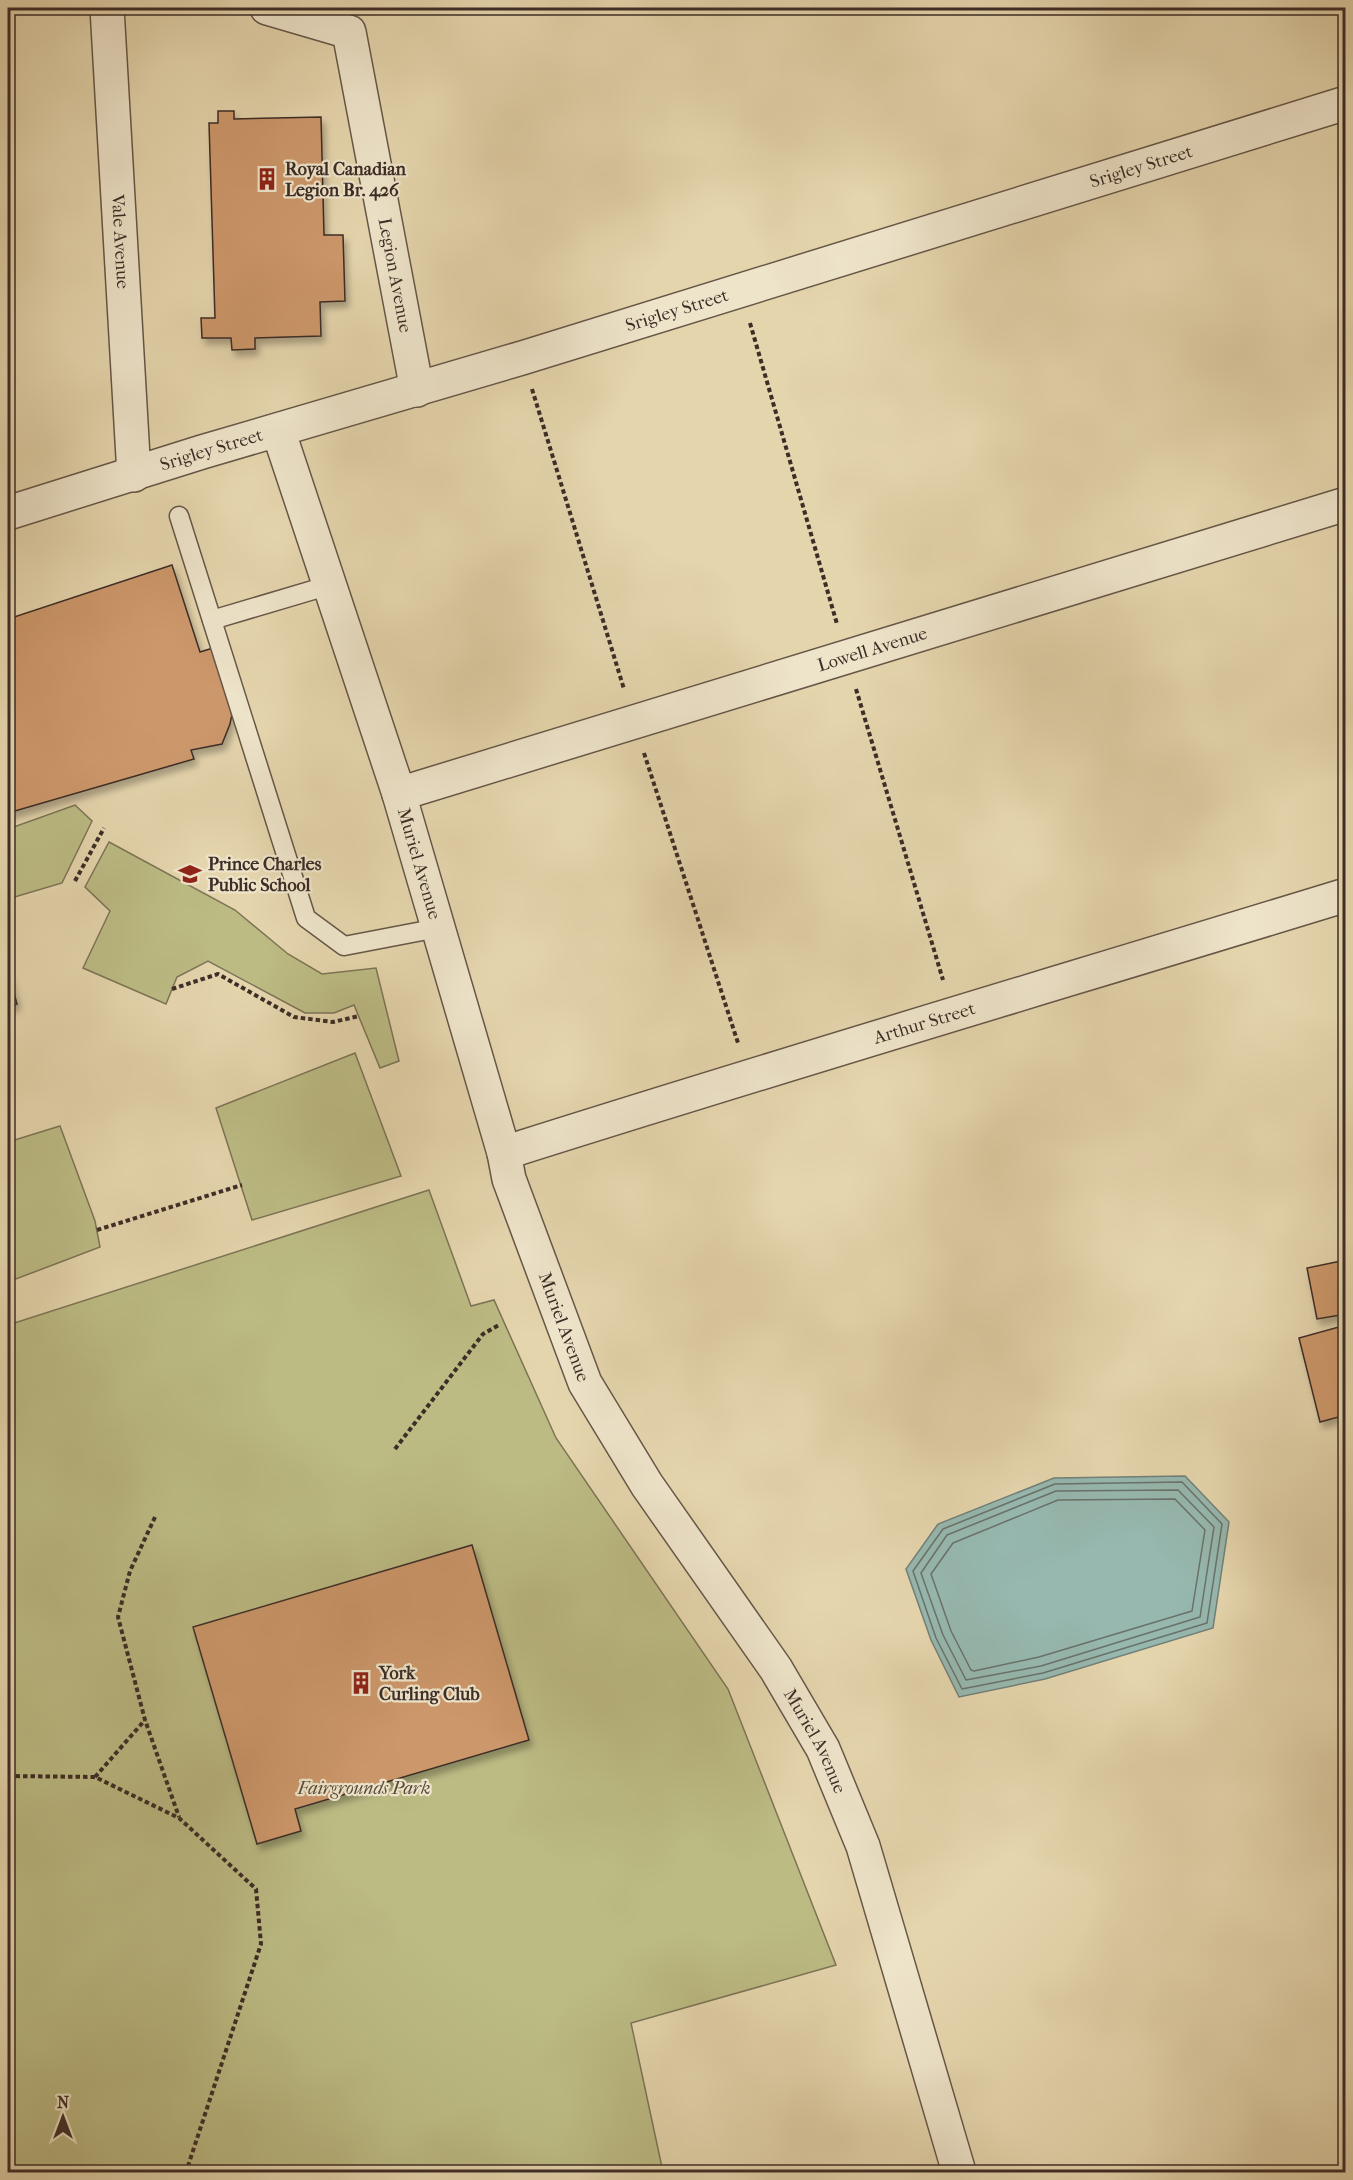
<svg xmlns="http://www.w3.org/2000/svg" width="1353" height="2180" font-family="'IM FELL French Canon',serif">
	<defs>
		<filter id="shadow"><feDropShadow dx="3.5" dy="6" stdDeviation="3" flood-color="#0004"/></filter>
	</defs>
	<rect width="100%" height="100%" fill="#e5d5ad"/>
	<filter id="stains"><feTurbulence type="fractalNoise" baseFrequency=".00333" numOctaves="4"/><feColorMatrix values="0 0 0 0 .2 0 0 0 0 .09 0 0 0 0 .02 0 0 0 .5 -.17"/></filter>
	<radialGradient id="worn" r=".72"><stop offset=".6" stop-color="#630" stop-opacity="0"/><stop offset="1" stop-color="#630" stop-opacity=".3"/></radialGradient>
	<g fill="#bcbb84" stroke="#7c7456" stroke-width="1.5">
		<path d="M75,805L92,821L62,883L8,899V829Z"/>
		<path d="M109,842L235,910L288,954L322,974L376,968L399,1061L380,1068L354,1005L334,1013H305L208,961L177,977L166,1004L83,968L110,911L85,887Z"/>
		<path d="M355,1053L401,1176L252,1220L216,1108Z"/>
		<path d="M60,1126L95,1221L100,1247L8,1282V1142Z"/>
		<path d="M429,1190L471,1306L494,1300L556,1438L728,1689L836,1965L631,2023L663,2172H8V1325Z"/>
	</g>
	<path fill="#96b8af" stroke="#728079" stroke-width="1.5" d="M1185,1476L1229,1522L1213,1628L1045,1679L959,1697L931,1640L906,1569L938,1524L1054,1478Z"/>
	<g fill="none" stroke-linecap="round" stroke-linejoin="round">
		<g stroke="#69726b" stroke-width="1.5">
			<path d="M1182,1482L1222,1524L1207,1623L1043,1673L962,1689L936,1638L913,1571L943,1529L1055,1484Z"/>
			<path d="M1178,1490L1214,1527L1200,1617L1041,1666L966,1680L943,1635L921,1573L947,1535L1056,1491Z"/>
			<path d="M1175,1499L1205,1530L1192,1611L1039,1657L974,1671L971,1670L951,1631L931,1574L953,1543L1058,1500Z"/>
		</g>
	</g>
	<g fill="#cc976b" stroke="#3c2d27" stroke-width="1.5" filter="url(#shadow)">
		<path d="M218,111H234V119L321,117L324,235H343L345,301L320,302L321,336L255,338V349L232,350L231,338H202L201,318H215L209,123H218Z"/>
		<path d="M172,565L200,652L213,648L233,709L230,724L222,744L191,750L194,759L8,813V619Z"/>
		<path d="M8,971L17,1004L8,1007Z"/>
		<path d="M1346,1260V1314L1317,1319L1307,1268Z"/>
		<path d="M1346,1325V1415L1320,1422L1299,1338Z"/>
		<path d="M472,1545L529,1740L295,1809L301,1831L257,1844L193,1627Z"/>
	</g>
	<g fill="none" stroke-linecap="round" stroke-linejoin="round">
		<g stroke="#665748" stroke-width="21">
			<g id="service">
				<path d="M179,516L306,918L344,946L438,928"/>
				<path d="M212,620L330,585"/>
			</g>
		</g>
		<g stroke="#665748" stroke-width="36">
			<g id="minor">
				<path id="s1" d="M107,8L134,475"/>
				<path id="s2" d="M267,8L349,32L417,390"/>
				<path id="s3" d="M278,430L399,794L504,1153L509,1179L585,1383L647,1485L776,1669L823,1749L863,1846L959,2172"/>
				<path id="s4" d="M399,794L1346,504"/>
				<path id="s5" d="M504,1153C784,1064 1065,981 1346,895"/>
			</g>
		</g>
		<g stroke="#665748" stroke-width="36">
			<g id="tertiary">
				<path id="s6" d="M8,513L202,452L522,358L1346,103"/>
			</g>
		</g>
		<g stroke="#3c2d27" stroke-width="4" stroke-dasharray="4.5 3" stroke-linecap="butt">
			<path d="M750,323L837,624"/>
			<path d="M532,389L624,689"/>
			<path d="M856,689L943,980"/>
			<path d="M644,753L738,1043"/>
			<path d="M75,881L104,828"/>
			<path d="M172,989L218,974L294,1017L333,1022L359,1016"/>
			<path d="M97,1230L242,1185"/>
			<path d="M395,1449L483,1334L499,1325"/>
			<path d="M155,1517L130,1571L118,1617L145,1720L179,1817"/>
			<path d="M8,1776L95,1777L179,1818L256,1889L261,1944L186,2172"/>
			<path d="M95,1777L145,1720"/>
		</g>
		<use href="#service" stroke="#eee4ca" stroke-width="18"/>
		<use href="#minor" stroke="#eee4ca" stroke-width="33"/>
		<use href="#tertiary" stroke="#eee4ca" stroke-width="33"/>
	</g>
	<defs>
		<g id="building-bare" transform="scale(1.8)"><path d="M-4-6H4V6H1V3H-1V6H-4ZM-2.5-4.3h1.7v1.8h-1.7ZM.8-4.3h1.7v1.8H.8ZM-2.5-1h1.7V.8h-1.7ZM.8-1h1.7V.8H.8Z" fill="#8f2418" stroke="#eee4ca" stroke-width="2.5" paint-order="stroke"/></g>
		<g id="school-bare" transform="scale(1.8)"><path d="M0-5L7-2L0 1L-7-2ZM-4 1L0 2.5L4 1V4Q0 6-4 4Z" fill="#8f2418" stroke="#eee4ca" stroke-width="2.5" paint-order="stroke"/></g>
	</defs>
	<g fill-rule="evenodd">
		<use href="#building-bare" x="267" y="179"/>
		<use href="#school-bare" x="190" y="874"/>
		<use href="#building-bare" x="361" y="1683"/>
	</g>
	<g text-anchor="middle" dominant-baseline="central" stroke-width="4.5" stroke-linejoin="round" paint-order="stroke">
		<g font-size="18" fill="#3c2d27" stroke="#eee4ca">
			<text stroke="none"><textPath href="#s6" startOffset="1185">Srigley Street</textPath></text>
			<text stroke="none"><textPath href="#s1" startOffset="234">Vale Avenue</textPath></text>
			<text stroke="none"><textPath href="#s2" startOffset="333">Legion Avenue</textPath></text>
			<text stroke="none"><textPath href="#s6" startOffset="699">Srigley Street</textPath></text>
			<text stroke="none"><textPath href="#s6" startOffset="213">Srigley Street</textPath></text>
			<text stroke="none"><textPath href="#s4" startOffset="495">Lowell Avenue</textPath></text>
			<text stroke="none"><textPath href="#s3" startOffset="456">Muriel Avenue</textPath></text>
			<text stroke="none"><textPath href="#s5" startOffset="440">Arthur Street</textPath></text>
			<text stroke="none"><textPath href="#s3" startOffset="942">Muriel Avenue</textPath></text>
			<text stroke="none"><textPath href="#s3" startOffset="1428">Muriel Avenue</textPath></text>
		</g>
		<g font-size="18" font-weight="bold" fill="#3c2d27" stroke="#eee4ca" text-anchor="start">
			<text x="285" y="169">Royal Canadian<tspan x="285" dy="21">Legion Br. 426</tspan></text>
			<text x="208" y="864">Prince Charles<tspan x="208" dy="21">Public School</tspan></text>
			<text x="379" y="1673">York<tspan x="379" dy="21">Curling Club</tspan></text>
		</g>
		<g font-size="18" font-style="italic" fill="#56493a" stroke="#eee4ca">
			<text x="364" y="1788">Fairgrounds Park</text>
		</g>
	</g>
	<rect width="1353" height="2180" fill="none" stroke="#e5d5ad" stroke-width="30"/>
	<rect x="9" y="9" width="1335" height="2162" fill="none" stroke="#3c2d27" stroke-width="3"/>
	<rect x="15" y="15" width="1323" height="2150" fill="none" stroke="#3c2d27" stroke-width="1.5"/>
	<g transform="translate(63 2117)" stroke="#eee4ca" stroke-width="4.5" paint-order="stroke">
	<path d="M0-4.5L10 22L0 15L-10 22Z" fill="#3c2d27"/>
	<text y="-9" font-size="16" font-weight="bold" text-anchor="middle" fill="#3c2d27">N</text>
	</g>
	<rect width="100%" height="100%" filter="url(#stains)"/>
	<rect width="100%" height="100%" fill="url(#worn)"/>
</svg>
